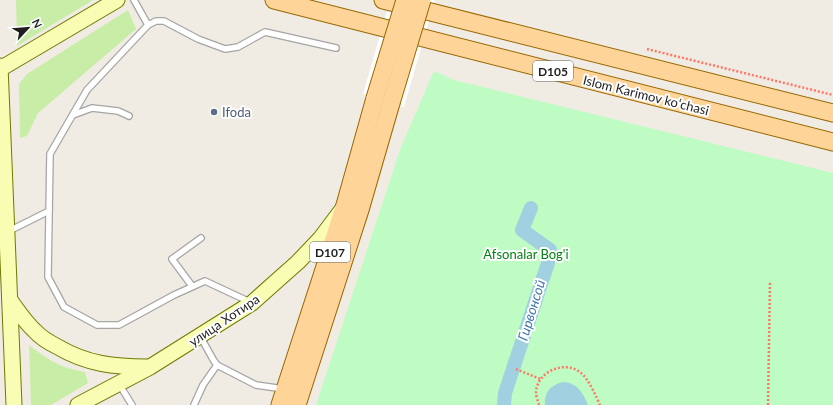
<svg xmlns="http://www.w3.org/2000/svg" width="833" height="405" font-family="Lato,sans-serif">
	<rect width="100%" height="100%" fill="#f0ece3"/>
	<g fill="#c8eda6">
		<path d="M16,0H93L17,46Z"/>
		<path d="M128,10L136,29L38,113L27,136L20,138L19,84L27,74Z"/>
		<path d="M29,345C48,360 61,368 85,372L88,383L51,405H31Z"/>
	</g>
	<path fill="#befcc3" d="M434,71L454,80L833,173V405H316L401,147Z"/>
	<path fill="#a1d1e0" d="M562,382C577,382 583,393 588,405H545C544,392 550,386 562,382Z"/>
	<path fill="#fff" d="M390,0H435L404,107L363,94Z"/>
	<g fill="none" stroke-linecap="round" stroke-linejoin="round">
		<path stroke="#a1d1e0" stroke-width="14" d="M504,405L505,393L548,263L550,250L522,230L531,208"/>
		<g stroke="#a5a5a5" stroke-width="8">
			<g id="service">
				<path d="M134,0L148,25"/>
				<path d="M73,115L92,108L118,111L129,116"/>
				<path d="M9,231L49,211"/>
				<path d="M192,286L172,259L201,238"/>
				<path d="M250,302L205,281L174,295L119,325H97L64,307L48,277L50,154L87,90L148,25L156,21H164L198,39L225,49L238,47L265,32L336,48"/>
				<path d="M200,336L214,361L217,365L256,385L284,389"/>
				<path d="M119,384L132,405"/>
				<path d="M194,405L203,385L217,365"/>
			</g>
		</g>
		<g stroke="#6c7a00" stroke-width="17">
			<g id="secondary">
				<path d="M0,66L14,405"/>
				<path d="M0,69L117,0"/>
				<path d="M10,300C18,311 25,322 35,331C41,338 50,343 58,347C87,364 114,367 147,367"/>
				<path d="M78,405L150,367L252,303L298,262L320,239L341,211"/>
			</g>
		</g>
		<g stroke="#986700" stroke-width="19">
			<g id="primary">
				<path d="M274,0L833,142"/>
				<path d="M383,0L833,113"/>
				<path d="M280,405L345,205L375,98"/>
				<path d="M297,405L360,210L391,103"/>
			</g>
		</g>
		<g stroke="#ff7765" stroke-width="2.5" stroke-dasharray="2 2" stroke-linecap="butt">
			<path d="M647,49L833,95"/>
			<path d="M516,369L540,379"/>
			<path d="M539,405C538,401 536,396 536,393C536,372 565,359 581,373C588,378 596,396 600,405"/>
			<path d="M768,405L770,282"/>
		</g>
		<use href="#service" stroke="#fff" stroke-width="5.5"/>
		<use href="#secondary" stroke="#f9fdb4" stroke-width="15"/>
		<use href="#primary" stroke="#ffd499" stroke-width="17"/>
		<g stroke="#986700" stroke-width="19" stroke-linecap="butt">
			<g id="primary-bridge">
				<path d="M375,98L405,0"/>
				<path d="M391,103L422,0"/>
			</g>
		</g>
		<use href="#primary-bridge" stroke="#ffd499" stroke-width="17"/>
	</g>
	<circle fill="#5c6f8a" stroke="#fff" stroke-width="1.5" cx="214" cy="112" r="4"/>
	<g text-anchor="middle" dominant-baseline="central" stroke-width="4" stroke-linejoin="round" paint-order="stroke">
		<g fill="#fff" stroke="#626262" stroke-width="1">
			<rect x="533" y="61" width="40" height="20" rx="3"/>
			<rect x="310" y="242" width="40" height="20" rx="3"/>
		</g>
		<g font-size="12" font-weight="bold" fill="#1e1e1e">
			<text x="553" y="71">D105</text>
			<text x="330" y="252">D107</text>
		</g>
		<g font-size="13" fill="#1e1e1e" stroke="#fff">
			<text transform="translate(646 95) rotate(14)">Islom Karimov koʻchasi</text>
			<text transform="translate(224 320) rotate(-34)">улица Хотира</text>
		</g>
		<g font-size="13" fill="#4e5e75" stroke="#fff" text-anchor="start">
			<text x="222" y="112">Ifoda</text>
		</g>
		<g font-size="13" fill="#058311" stroke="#fff">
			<text x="526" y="254">Afsonalar Bog'i</text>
		</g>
		<g font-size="14" font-style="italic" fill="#4276ab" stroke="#fff">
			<text transform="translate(531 310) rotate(-73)">Гирвонсой</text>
		</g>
	</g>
	<g transform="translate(28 28) rotate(64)" stroke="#ffffff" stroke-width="3" paint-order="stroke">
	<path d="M0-3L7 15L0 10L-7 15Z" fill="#1e1e1e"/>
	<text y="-6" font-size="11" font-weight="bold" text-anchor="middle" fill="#1e1e1e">N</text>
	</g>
</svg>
